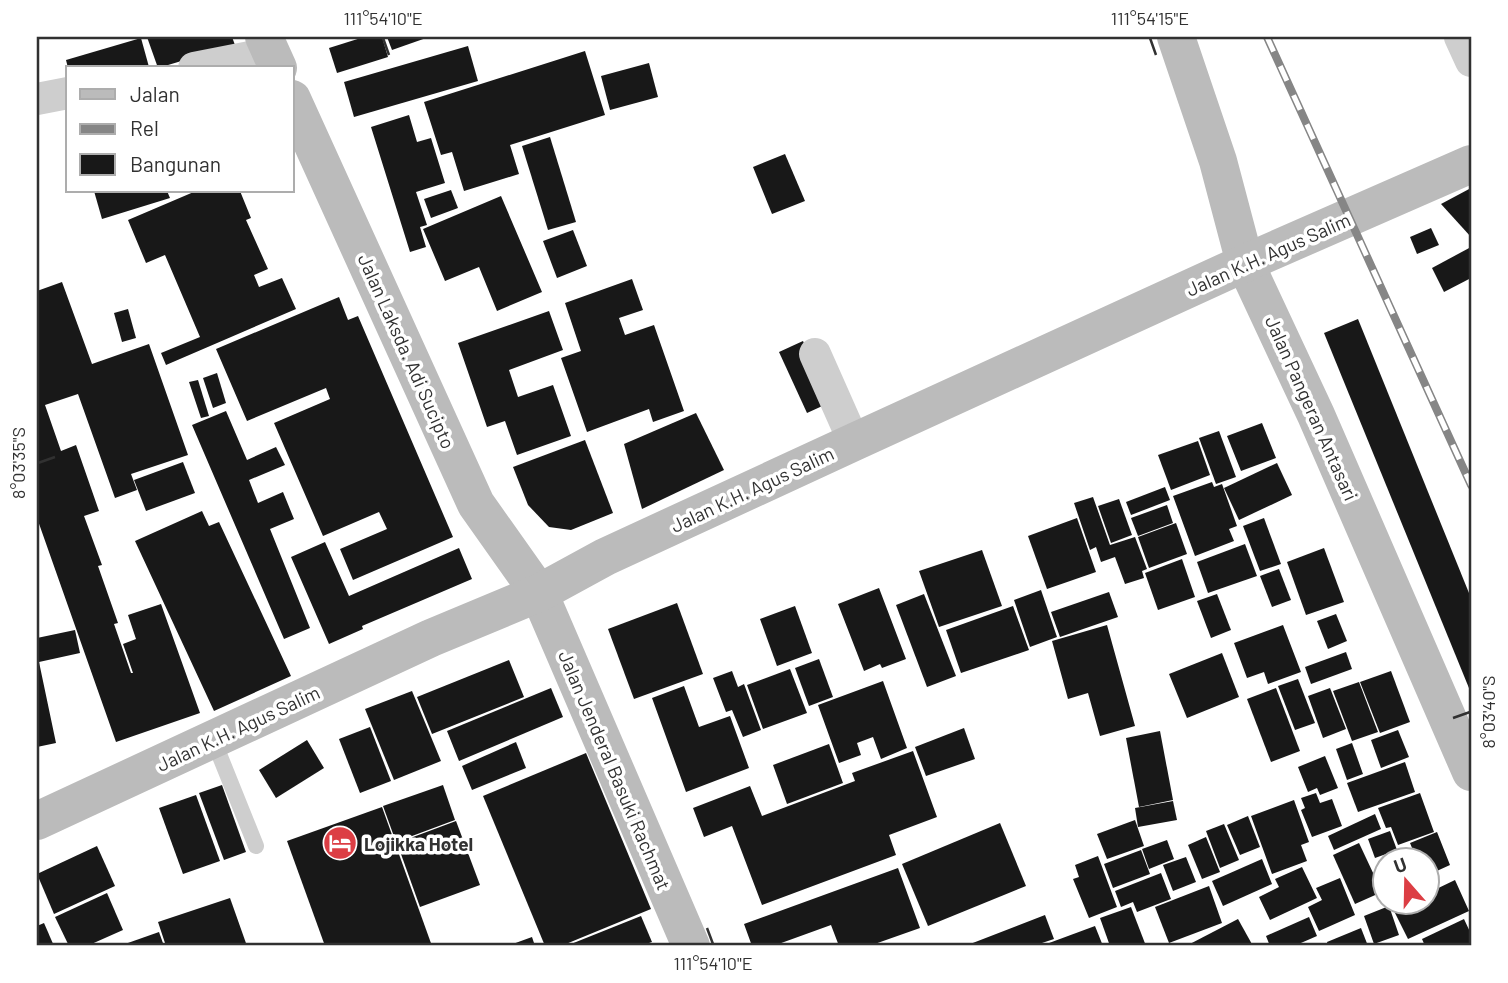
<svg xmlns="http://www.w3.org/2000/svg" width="1508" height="983" font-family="Barlow,sans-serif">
	<rect width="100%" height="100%" fill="#fff"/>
	<g fill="#181818">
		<path d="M147,37H232L235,45L158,68Z"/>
		<path d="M364,37H382L388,57L337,73L329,48Z"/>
		<path d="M387,37H429L392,50Z"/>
		<path d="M141,38L149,67L68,68L66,60Z"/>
		<path d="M468,46L478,81L354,117L344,82Z"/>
		<path d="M585,51L605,115L510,145L519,174L464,191L452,152L441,155L424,102Z"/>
		<path d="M649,63L658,97L610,110L601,76Z"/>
		<path d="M409,115L417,142L431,138L445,183L416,192L427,225L420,227L426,247L410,252L371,127Z"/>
		<path d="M550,137L576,222L548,230L522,146Z"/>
		<path d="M785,154L805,201L772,214L753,167Z"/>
		<path d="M1471,188V237L1441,204Z"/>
		<path d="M451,190L458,208L431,218L424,199Z"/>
		<path d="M94,191H167L170,198L102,219Z"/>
		<path d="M196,191H240L251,218L246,220L268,269L254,275L259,287L282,278L296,309L166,365L161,353L200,337L165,255L146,263L128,220Z"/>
		<path d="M501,196L542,292L497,311L479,267L445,281L423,229Z"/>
		<path d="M1431,228L1439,245L1417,254L1410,237Z"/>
		<path d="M573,230L587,266L557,278L543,241Z"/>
		<path d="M1471,247V278L1444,292L1432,268Z"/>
		<path d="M632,279L643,310L619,318L625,335L654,325L684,411L653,422L649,409L587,432L561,358L581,351L565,303Z"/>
		<path d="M62,282L92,364L149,344L188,455L131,474L137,490L115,498L78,394L45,405L61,451L76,445L99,511L84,516L102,565L98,566L118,623L114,624L131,673H133L123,644L136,639L128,615L161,604L200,713L116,742L37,518V291Z"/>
		<path d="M339,297L348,320L358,316L453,537L353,580L340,549L387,529L379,512L323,536L274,423L330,399L326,388L247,421L216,349Z"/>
		<path d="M128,309L136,338L122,342L114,313Z"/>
		<path d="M549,311L563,350L509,370L518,397L553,385L571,436L517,455L505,421L487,427L458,343Z"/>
		<path d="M1358,319L1471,598V693L1324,333Z"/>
		<path d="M803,341L831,402L807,413L779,352Z"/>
		<path d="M217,373L226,403L213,408L203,378Z"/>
		<path d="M198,380L209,416L201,418L189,382Z"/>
		<path d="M226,411L247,460L276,447L285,465L249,480L258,503L283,492L294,519L270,529L310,628L284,639L192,425Z"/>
		<path d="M696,413L724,470L642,509L624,444Z"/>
		<path d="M1262,423L1276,458L1241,471L1227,436Z"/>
		<path d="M1219,431L1236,477L1216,484L1199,438Z"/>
		<path d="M585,440L613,513L571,530L549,527L528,505L513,467Z"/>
		<path d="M1198,441L1210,475L1171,490L1158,455Z"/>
		<path d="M183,462L195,493L146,511L134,480Z"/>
		<path d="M1277,463L1292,495L1239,520L1224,488Z"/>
		<path d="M1212,482L1214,487L1222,484L1237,526L1229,529L1234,541L1195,556L1173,496Z"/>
		<path d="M1165,487L1170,500L1131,515L1126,502Z"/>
		<path d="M1093,497L1110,545L1135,537L1147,569L1142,571L1144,578L1125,584L1115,557L1101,562L1096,547L1090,550L1074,503Z"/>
		<path d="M1119,499L1132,535L1111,543L1098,506Z"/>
		<path d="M1167,505L1173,523L1138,536L1131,518Z"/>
		<path d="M202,511L209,526L219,522L291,676L214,711L135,541Z"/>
		<path d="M1077,518L1096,572L1047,589L1028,536Z"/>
		<path d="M1264,518L1281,564L1260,571L1243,526Z"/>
		<path d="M1176,523L1187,554L1149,568L1138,537Z"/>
		<path d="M325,542L349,596L459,548L472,579L362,626L363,629L329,644L291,557Z"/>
		<path d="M1245,544L1257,576L1208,593L1197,562Z"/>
		<path d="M1324,548L1344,602L1306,615L1287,562Z"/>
		<path d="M982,550L1002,606L939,627L919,571Z"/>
		<path d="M1182,559L1195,597L1158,610L1145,573Z"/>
		<path d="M1279,569L1291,600L1272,607L1260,576Z"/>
		<path d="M879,588L906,659L882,668L880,664L864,671L838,604Z"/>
		<path d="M1041,590L1057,637L1030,647L1014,600Z"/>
		<path d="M1109,592L1118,617L1060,637L1051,612Z"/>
		<path d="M924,594L956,676L927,687L896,605Z"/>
		<path d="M1217,594L1231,630L1211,638L1197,601Z"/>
		<path d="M677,603L703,674L634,699L608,629Z"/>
		<path d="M795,606L812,653L777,666L760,619Z"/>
		<path d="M1013,606L1029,650L961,673L946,630Z"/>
		<path d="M1336,614L1347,641L1328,649L1317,621Z"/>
		<path d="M1107,625L1135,726L1100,736L1088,693L1068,699L1052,641Z"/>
		<path d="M1283,625L1301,672L1268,684L1264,672L1247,678L1234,643Z"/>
		<path d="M75,630L80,653L39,662L56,743L37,747V638Z"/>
		<path d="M1346,652L1352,669L1311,684L1305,667Z"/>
		<path d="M1222,653L1239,697L1187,718L1169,674Z"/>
		<path d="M819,659L833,697L809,706L795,668Z"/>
		<path d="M509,660L524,697L432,734L417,697Z"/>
		<path d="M790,669L807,713L763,729L747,685Z"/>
		<path d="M732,671L738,687L744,684L761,730L743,737L732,710L726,712L713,678Z"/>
		<path d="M1391,671L1410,722L1380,733L1360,682Z"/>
		<path d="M1298,679L1315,723L1295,730L1278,686Z"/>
		<path d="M883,681L907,748L881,759L873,737L857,743L861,755L839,763L818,705Z"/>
		<path d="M1359,682L1378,732L1352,741L1333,691Z"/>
		<path d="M684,686L699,727L730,716L749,768L686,792L652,698Z"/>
		<path d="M551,688L563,717L459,761L447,731Z"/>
		<path d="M1276,688L1300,751L1271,762L1247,699Z"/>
		<path d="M1330,688L1346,729L1323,738L1308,696Z"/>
		<path d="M412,691L441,761L394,780L365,709Z"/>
		<path d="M370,727L391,781L360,793L339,739Z"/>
		<path d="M964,728L975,759L926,776L915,747Z"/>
		<path d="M1398,730L1409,757L1381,768L1371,740Z"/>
		<path d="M1160,731L1173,800L1139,807L1126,738Z"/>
		<path d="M307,740L324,768L276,798L259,770Z"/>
		<path d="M516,742L526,768L472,790L462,766Z"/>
		<path d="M1352,743L1363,774L1347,780L1336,749Z"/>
		<path d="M829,744L843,783L787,804L773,765Z"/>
		<path d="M913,751L937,817L889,835L896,855L762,905L732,826L704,837L693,808L750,786L762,816L855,781L852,773Z"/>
		<path d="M586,753L651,909L561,946H545L483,796Z"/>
		<path d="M1325,756L1338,788L1320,795L1317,788L1308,792L1298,767Z"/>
		<path d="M1405,762L1415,792L1358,812L1347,783Z"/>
		<path d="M222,785L246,852L224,860L199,793Z"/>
		<path d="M443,785L455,820L396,842L383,806Z"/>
		<path d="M1316,793L1320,803L1332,799L1342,826L1312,837L1301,810L1305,808L1301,798Z"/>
		<path d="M1420,793L1434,832L1398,845L1391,827L1386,828L1378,808Z"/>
		<path d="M196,795L220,861L183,874L159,808Z"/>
		<path d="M1294,800L1309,842L1301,845L1307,861L1272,874L1251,816Z"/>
		<path d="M1173,801L1177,820L1138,827L1135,808Z"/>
		<path d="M382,807L432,946H325L287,841Z"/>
		<path d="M1375,814L1381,829L1334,850L1328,836Z"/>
		<path d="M1248,816L1260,847L1240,855L1227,825Z"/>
		<path d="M1135,820L1144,846L1107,859L1097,834Z"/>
		<path d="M456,821L480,885L420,907L397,843Z"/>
		<path d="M1000,823L1026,886L928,926L902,864Z"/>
		<path d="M1224,824L1239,860L1220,868L1206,831Z"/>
		<path d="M1390,831L1397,850L1375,858L1368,839Z"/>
		<path d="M1437,832L1450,865L1428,875V860H1417L1410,843Z"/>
		<path d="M1206,837L1220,872L1202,879L1188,845Z"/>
		<path d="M1167,840L1174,859L1149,869L1142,849Z"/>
		<path d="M1359,843L1382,892L1355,904L1333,855Z"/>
		<path d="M97,846L115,886L54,914L37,874Z"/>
		<path d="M1141,850L1150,874L1113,888L1104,864Z"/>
		<path d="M1098,856L1117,907L1089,918L1073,879L1079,877L1075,865Z"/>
		<path d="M1186,857L1196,882L1173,891L1163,865Z"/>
		<path d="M1262,859L1272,884L1223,906L1212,881Z"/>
		<path d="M1302,867L1317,898L1270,920L1259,897L1279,887L1275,879Z"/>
		<path d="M898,868L920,928L869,946H839L831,925L773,946H752L744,924Z"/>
		<path d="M1161,873L1171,899L1137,912L1133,902L1121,907L1115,891Z"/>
		<path d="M1340,878L1355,915L1319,931L1308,907L1322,900L1316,888Z"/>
		<path d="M1455,880L1469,911L1408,939L1393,909L1406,902H1428V893Z"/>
		<path d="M1209,886L1222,923L1169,943L1155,907Z"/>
		<path d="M107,893L123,930L87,946H69L55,917Z"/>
		<path d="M230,898L247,946H166L158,922Z"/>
		<path d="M1389,906L1399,935L1374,944L1364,916Z"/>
		<path d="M1131,907L1146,946H1110L1100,918Z"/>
		<path d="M1045,915L1054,939L1039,944L1040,946H965Z"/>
		<path d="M641,916L652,942L640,946H566Z"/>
		<path d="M1309,917L1317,936L1294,946H1270L1266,936Z"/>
		<path d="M1238,919L1253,946H1186Z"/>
		<path d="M1464,919L1471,934V946H1425L1422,939Z"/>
		<path d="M44,923L54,946H37V926Z"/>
		<path d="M1095,926L1103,946H1041Z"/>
		<path d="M1361,928L1368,946H1328L1327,942Z"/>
		<path d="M159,932L164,946H126L125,944Z"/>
		<path d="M532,937L535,946H507Z"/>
	</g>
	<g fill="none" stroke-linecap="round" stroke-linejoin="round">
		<path stroke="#cecece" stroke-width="16" d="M213,739L256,846"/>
		<g stroke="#cecece" stroke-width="32">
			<path d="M1460,37L1471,61"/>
			<path d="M194,68L271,53"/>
			<path d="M37,99L68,93"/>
			<path d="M815,354L854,442"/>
		</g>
		<g stroke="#bbb" stroke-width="38">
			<path d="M264,37L278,68"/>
			<path d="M1176,37L1218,161L1245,263L1316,415L1471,772"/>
			<path d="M292,99L476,504L539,593L691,946"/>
			<path d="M37,821L431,638L539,593L605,557L854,442L1245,263L1471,164"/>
		</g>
		<g stroke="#868686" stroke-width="8">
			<path id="rail" d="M1267,37L1471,485"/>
		</g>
		<use href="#rail" stroke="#fff" stroke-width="5" stroke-dasharray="16" stroke-linecap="butt"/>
	</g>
	<path fill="none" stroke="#313131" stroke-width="2.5" d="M383,38L389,55M1150,38L1156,55M38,463L55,457M1453,718L1470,712M707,928L713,944"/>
	<defs>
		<g id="hotel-disc" transform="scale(1.75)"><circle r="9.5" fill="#dc3e44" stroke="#fff"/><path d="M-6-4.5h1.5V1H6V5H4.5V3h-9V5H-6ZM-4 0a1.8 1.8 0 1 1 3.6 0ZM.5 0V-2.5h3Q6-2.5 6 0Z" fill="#fff"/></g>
	</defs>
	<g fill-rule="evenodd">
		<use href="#hotel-disc" x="340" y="843"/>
	</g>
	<g text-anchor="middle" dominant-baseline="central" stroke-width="7" stroke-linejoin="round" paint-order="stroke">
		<g font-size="19" fill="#313131" stroke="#fff">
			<text transform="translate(1268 254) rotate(-24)">Jalan K.H. Agus Salim</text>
			<text transform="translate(407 351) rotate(66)">Jalan Laksda. Adi Sucipto</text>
			<text transform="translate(1312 408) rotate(66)">Jalan Pangeran Antasari</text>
			<text transform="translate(752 489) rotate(-25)">Jalan K.H. Agus Salim</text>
			<text transform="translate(238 728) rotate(-25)">Jalan K.H. Agus Salim</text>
			<text transform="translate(615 770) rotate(67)">Jalan Jenderal Basuki Rachmat</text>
		</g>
		<g font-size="19" font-weight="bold" fill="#313131" stroke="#fff" text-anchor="start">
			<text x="364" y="843">Lojikka Hotel</text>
		</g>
	</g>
	<rect width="1508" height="983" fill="none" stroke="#ffffff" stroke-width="77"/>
	<rect x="66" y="66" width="228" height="126" fill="#ffffff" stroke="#adadad" stroke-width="2"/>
	<rect x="80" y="89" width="35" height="10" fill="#bbbbbb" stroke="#adadad" stroke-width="2"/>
	<text x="130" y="102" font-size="21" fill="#313131">Jalan</text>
	<rect x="80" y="124" width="35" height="10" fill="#868686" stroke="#adadad" stroke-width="2"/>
	<text x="130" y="136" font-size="21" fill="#313131">Rel</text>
	<rect x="80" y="154" width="35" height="21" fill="#181818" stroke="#adadad" stroke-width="2"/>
	<text x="130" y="172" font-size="21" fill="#313131">Bangunan</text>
	<g transform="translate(1406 881) rotate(340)"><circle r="33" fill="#ffffff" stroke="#adadad" stroke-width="2"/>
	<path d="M0-5L12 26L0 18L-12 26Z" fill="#dc3e44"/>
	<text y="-10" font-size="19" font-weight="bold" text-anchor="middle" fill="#313131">U</text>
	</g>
	<rect x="38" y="38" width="1432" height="906" fill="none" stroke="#313131" stroke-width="2.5"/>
	<g font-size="18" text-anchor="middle" fill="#313131">
		<text x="383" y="25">111°54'10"E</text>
		<text x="1150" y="25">111°54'15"E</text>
		<text transform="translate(19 463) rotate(-90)" y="6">8°03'35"S</text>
		<text transform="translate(1489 712) rotate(-90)" y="6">8°03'40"S</text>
		<text x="713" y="970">111°54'10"E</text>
	</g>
</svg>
